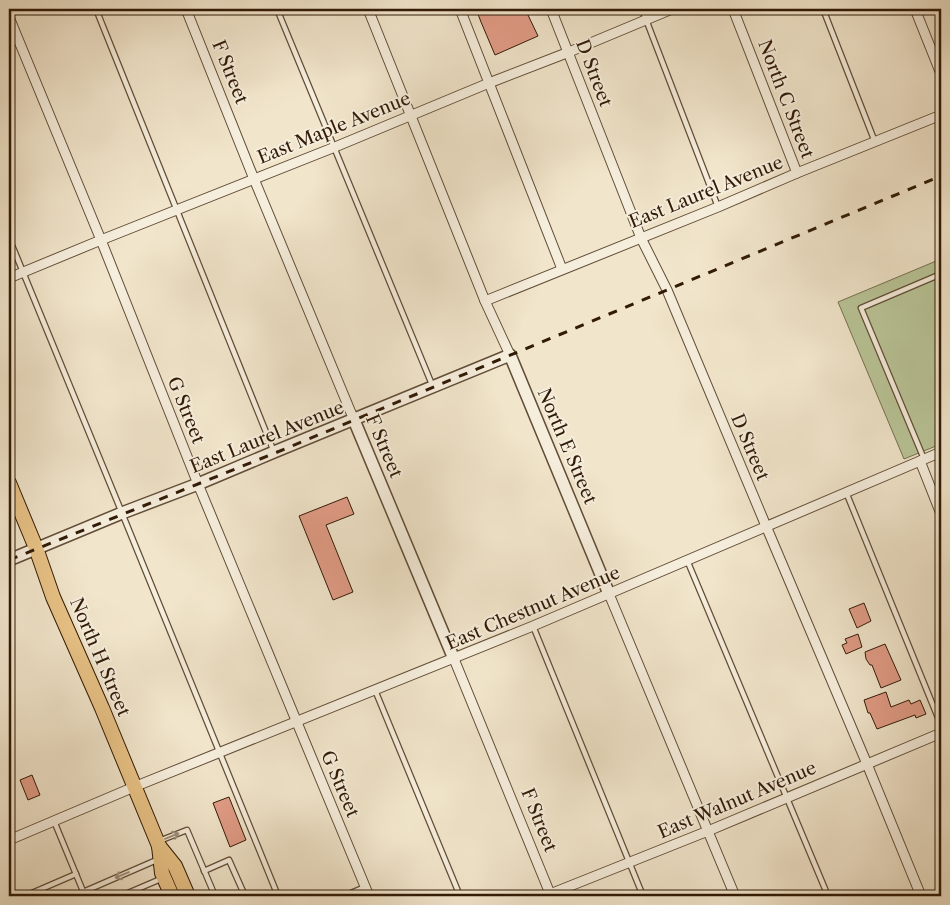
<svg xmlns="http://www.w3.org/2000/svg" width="950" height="905" font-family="'Libre Caslon Text',serif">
	<rect width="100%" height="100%" fill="#f1e5cb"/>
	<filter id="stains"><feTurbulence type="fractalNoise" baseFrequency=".004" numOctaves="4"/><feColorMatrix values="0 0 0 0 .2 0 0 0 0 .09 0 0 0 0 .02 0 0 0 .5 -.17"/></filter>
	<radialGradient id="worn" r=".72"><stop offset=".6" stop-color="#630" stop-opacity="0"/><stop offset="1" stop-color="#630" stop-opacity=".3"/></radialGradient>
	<path fill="#b9c598" stroke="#75704f" d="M941,259V444L904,459L838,302Z"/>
	<g fill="#e19c86" stroke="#311a06">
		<path d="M476,9H542L528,15L538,36L495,55L481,22Z"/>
		<path d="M347,497L354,514L326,525L353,592L333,600L299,516Z"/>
		<path d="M864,603L871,621L857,628L849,609Z"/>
		<path d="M858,634L862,647L846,654L842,645L847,643L845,639Z"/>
		<path d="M885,644L901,680L881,688L872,665H870L866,659L865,652Z"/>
		<path d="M886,692L891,707L909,700L911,704L920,700L926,714L916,718L915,715L877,729L870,713H868L864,700Z"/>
		<path d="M32,775L40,795L28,800L20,780Z"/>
		<path d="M229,797L246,840L230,847L213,803Z"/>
	</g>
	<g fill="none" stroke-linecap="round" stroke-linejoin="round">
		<g stroke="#614d37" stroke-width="7">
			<g id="service">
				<path d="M96,9L274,452"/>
				<path d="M277,9L433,387"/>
				<path d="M642,9L718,207"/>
				<path d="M823,9L875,142"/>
				<path d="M9,238L122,513L278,896"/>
				<path d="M924,459L861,308L941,274"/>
				<path d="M846,492L941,725"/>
				<path d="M687,560L828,896"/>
				<path d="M533,626L643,896"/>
				<path d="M375,690L460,896"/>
				<path d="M54,821L85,896"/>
				<path d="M159,841L187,830L215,896"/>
				<path d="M204,871L229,860L245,896"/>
				<path d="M83,892L159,859"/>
				<path d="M25,896L76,874"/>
				<path d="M121,896L163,878"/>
				<path d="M344,896L365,887"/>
			</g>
		</g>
		<g stroke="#614d37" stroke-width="11">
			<g id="minor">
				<path d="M186,9L254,179L354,420"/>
				<path d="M368,9L485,301L510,355"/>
				<path d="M460,9L562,269"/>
				<path d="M551,9L641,238L667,290L766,526L867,764L921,896"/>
				<path d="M733,9L797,173"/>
				<path d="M915,9L941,74"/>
				<path d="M9,17L101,240L198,484L369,896"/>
				<path d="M9,278L101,240L335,147L489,83L569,52L672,9"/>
				<path d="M485,301L718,207L797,173L941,115"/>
				<path d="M920,461L941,514"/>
				<path d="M609,594L735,896"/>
				<path d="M454,659L551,896"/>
				<path d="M9,840L134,787L533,626L941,452"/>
				<path d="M545,896L708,831L941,733"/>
			</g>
		</g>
		<g stroke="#614d37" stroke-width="14">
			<g id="tertiary">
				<path d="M354,420L454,659"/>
				<path d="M9,560L122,513L198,484L274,452L510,355L609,594"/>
			</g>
		</g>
		<g stroke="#311a06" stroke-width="16">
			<g id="trunk">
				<path d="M9,483L36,548L53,597L102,708L159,846L175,866L188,896"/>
				<path d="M159,846L162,873L172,896"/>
			</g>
		</g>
		<use href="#service" stroke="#f6eedd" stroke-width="4.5"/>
		<use href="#minor" stroke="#f6eedd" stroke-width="9"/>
		<use href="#tertiary" stroke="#f6eedd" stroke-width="11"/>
		<use href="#trunk" stroke="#e8c286" stroke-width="14"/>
		<path stroke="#311a06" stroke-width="3" stroke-dasharray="9 9" stroke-linecap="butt" d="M9,560L275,453L941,176"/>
	</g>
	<defs><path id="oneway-shaft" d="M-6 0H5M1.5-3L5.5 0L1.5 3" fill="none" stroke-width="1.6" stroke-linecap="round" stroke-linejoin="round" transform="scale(1.25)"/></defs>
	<g stroke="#9d8f7c">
		<use href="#oneway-shaft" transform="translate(172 836) rotate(-22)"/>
		<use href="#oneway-shaft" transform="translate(122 875) rotate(157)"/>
	</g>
	<g text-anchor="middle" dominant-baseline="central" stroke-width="4" stroke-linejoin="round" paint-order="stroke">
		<g font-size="18" fill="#311a06" stroke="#f6eedd">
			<text transform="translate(230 72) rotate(68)">F Street</text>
			<text transform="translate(594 73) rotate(69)">D Street</text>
			<text transform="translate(786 99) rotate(69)">North C Street</text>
			<text transform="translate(334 128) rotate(-22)">East Maple Avenue</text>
			<text transform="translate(706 192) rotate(-22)">East Laurel Avenue</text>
			<text transform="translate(186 410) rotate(68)">G Street</text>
			<text transform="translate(267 437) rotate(-22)">East Laurel Avenue</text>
			<text transform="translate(384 446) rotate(67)">F Street</text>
			<text transform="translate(567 446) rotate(67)">North E Street</text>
			<text transform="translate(750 447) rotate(67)">D Street</text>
			<text transform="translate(533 608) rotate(-23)">East Chestnut Avenue</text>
			<text transform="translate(100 657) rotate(67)">North H Street</text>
			<text transform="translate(340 784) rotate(67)">G Street</text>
			<text transform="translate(737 800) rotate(-23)">East Walnut Avenue</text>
			<text transform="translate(539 820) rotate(68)">F Street</text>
		</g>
	</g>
	<rect width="950" height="905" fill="none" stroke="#f1e5cb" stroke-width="30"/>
	<rect x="10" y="10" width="930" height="885" fill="none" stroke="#311a06" stroke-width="2.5"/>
	<rect x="15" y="15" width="920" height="875" fill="none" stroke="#311a06"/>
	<rect width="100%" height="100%" filter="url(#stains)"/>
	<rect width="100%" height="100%" fill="url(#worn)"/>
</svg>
